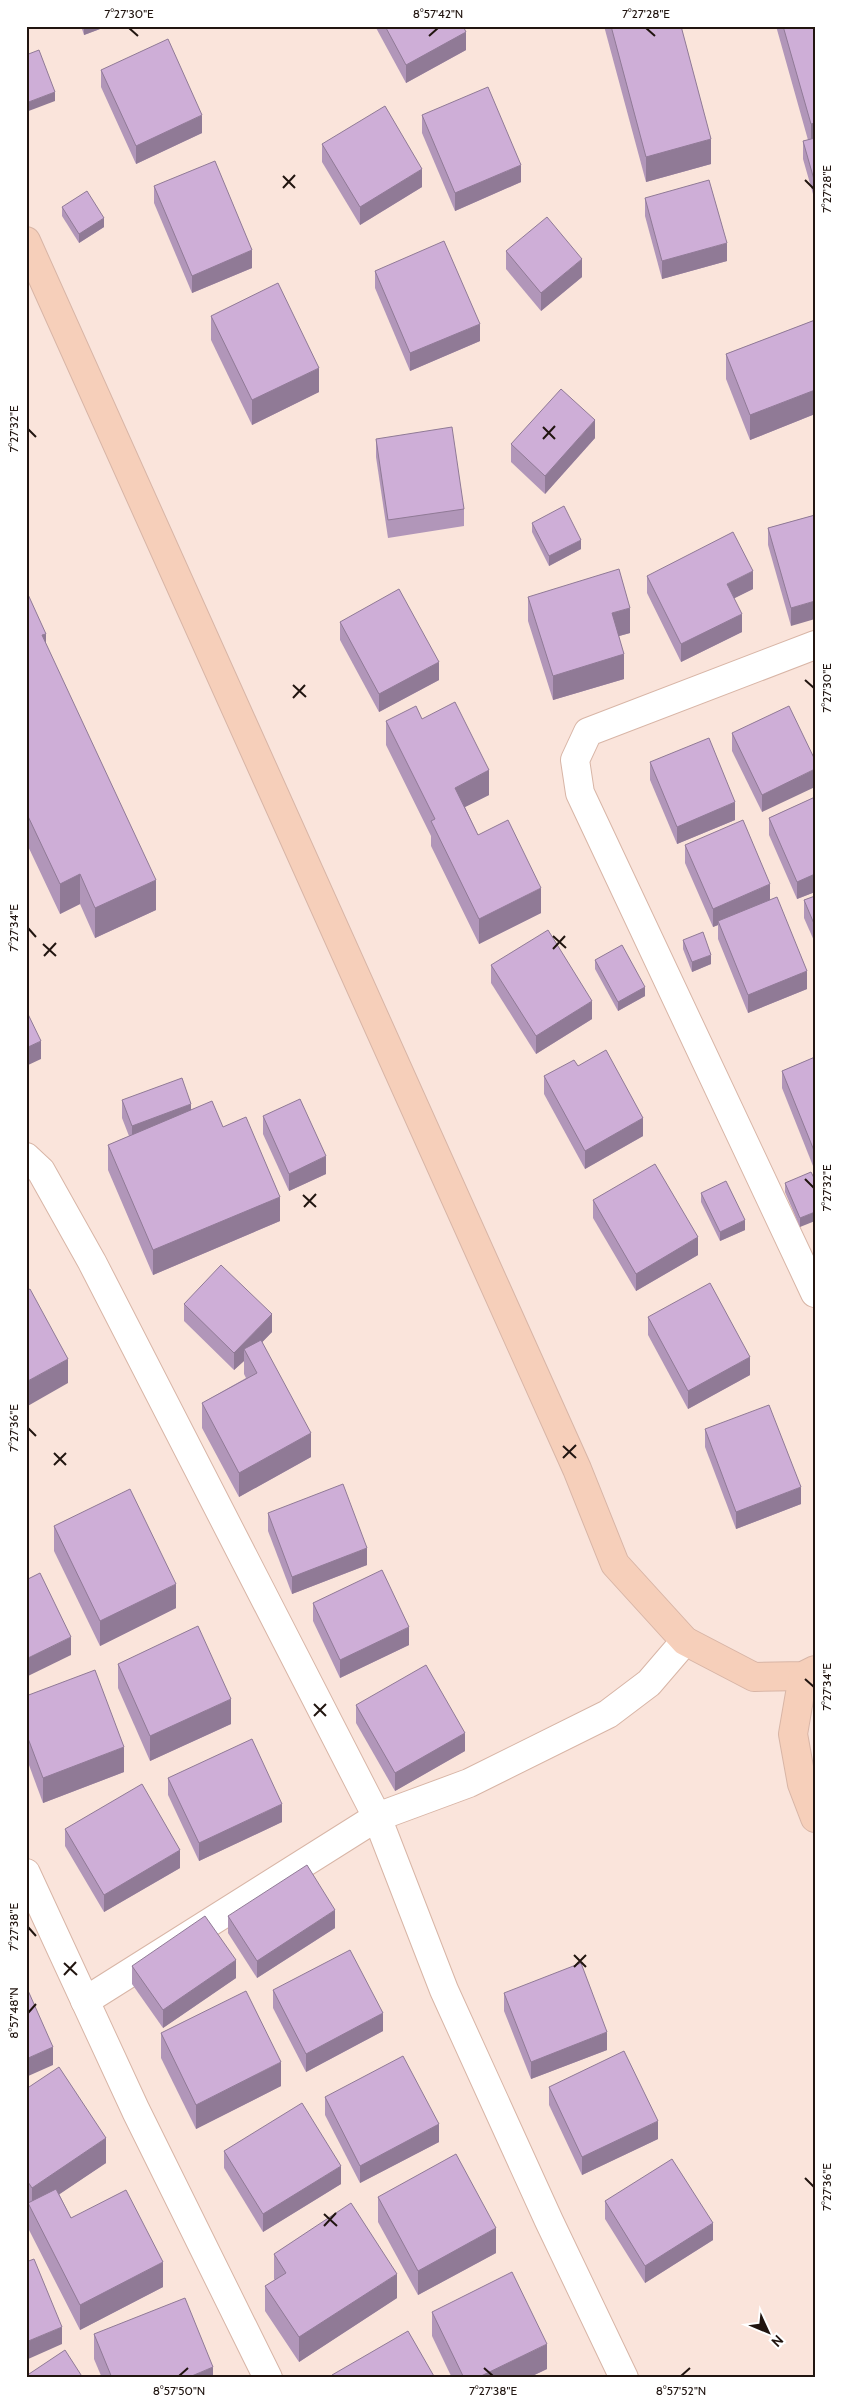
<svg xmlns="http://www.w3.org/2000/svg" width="841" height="2404" font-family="Cabin,sans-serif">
	<rect width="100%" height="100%" fill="#fae4db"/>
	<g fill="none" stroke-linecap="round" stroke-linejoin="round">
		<g stroke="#d8b5a6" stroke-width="30">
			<g id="street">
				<path d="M815,645L588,732L575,760L580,793L815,1293"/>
				<path d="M26,1157L41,1171L92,1262L377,1817L444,1990L549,2221L624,2378"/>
				<path d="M26,1873L136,2111L268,2378"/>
				<path d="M85,2001L377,1817L469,1783L608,1714L649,1683L685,1641"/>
			</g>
		</g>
		<g stroke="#d8b5a6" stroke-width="30">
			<g id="secondary">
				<path d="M26,241L577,1469L615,1564L685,1641L754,1677L803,1676L815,1670"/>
				<path d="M803,1676L793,1734L802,1784L815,1818"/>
			</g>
		</g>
		<use href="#street" stroke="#fff" stroke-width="28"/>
		<use href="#secondary" stroke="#f6cfba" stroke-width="28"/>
	</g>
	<g fill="#b196b9">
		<path d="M81,26H108L84,35Z"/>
		<path d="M375,26H463L466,50L406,83Z"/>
		<path d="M604,26H681L711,164L646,182Z"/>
		<path d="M776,26H815V201L803,159V141L808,140Z"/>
		<path d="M101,70L202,133L136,164L101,87Z"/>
		<path d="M422,115L521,182L455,211L422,133Z"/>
		<path d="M322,144L422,187L360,225L322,162Z"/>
		<path d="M154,186L252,268L192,293L154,203Z"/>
		<path d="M645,198L727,261L662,279L645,216Z"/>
		<path d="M62,207L104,227L79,243L62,216Z"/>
		<path d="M506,251L582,277L541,311L506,269Z"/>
		<path d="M375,271L480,341L410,371L375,288Z"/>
		<path d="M211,316L319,392L252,425L211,340Z"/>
		<path d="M815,320V414L750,440L726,379V354Z"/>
		<path d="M595,438L545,494L511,462V444Z"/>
		<path d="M376,439L464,509V526L388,538L376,457Z"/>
		<path d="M815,515L791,626L768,545V528Z"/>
		<path d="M532,523L581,549L549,566L532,532Z"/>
		<path d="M647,576L753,589L734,598L742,632L681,662L647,593Z"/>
		<path d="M26,590L46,644L156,910L95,938L80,904L60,914L26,842Z"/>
		<path d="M528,597L630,633L619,636L624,679L553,700L528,621Z"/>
		<path d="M340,622L439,680L379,712L340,640Z"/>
		<path d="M422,719L489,795L465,807L478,835L541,913L479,944L431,846V836L386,745V721Z"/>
		<path d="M732,733L815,760L762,812L732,751Z"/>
		<path d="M650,762L735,820L677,844L650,780Z"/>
		<path d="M815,797V892L797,899L769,835V818Z"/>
		<path d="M685,845L770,900L807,989L748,1013L718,939V925L713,927L685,863Z"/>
		<path d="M815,896V943L804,918V900Z"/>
		<path d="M683,940L711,964L692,972L683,949Z"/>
		<path d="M595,960L645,996L618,1011L595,969Z"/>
		<path d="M491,965L592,1019L536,1054L491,983Z"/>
		<path d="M815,1057V1171L782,1088V1071Z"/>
		<path d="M578,1066L643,1136L585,1169L544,1094V1076Z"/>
		<path d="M122,1100L191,1109L223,1127L280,1221L153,1275L108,1170V1145L129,1136L122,1118Z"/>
		<path d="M263,1116L326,1174L289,1191L263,1134Z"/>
		<path d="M815,1180L800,1227L785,1192V1183Z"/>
		<path d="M701,1193L745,1230L720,1241L701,1202Z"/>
		<path d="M593,1200L698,1255L636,1291L593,1218Z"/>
		<path d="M184,1304L272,1332L262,1342L311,1457L239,1497L202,1428V1403L246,1378L244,1374V1361L234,1370L184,1321Z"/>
		<path d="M648,1317L750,1375L688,1409L648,1335Z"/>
		<path d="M705,1429L801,1504L736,1529L705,1447Z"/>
		<path d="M268,1513L367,1565L292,1594L268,1531Z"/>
		<path d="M54,1526L176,1608L100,1646L54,1551Z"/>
		<path d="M313,1603L409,1645L340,1678L313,1621Z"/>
		<path d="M118,1664L231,1724L150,1761L118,1688Z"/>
		<path d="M26,1696L124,1772L43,1803L26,1757Z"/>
		<path d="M356,1705L465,1751L395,1791L356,1723Z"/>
		<path d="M168,1778L282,1822L199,1861L168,1795Z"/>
		<path d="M65,1829L180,1868L104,1912L65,1846Z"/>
		<path d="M228,1916L335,1928L257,1978L228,1933Z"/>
		<path d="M132,1966L236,1978L163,2028L132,1984Z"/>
		<path d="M273,1990L383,2031L306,2072L273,2008Z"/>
		<path d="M504,1993L607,2050L531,2079L504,2011Z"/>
		<path d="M161,2033L281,2086L196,2129L161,2058Z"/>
		<path d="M549,2087L658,2139L582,2175L549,2105Z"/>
		<path d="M26,2089L106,2163L59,2194L71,2218L163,2287L80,2330L28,2228V2207L26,2204Z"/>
		<path d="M325,2097L439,2142L360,2183L325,2115Z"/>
		<path d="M224,2151L341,2184L263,2232L224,2168Z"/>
		<path d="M378,2197L496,2253L418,2295L378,2222Z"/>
		<path d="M605,2201L713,2240L645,2283L605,2219Z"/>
		<path d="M274,2254L397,2298L299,2362L265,2311V2286L275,2280L274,2279Z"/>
		<path d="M432,2312L547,2369L528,2378H452L432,2336Z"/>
		<path d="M94,2334L213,2378H102L94,2359Z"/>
	</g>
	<g fill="#907a96">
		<path d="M84,26H108L84,35Z"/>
		<path d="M466,32V50L406,83V65Z"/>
		<path d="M55,92V101L26,112V103Z"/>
		<path d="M202,115V133L136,164V146Z"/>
		<path d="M815,123V148L811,149V124Z"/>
		<path d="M711,139V164L646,182V157Z"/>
		<path d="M521,165V182L455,211V193Z"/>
		<path d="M422,169V187L360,225V207Z"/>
		<path d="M104,218V227L79,243V234Z"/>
		<path d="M727,243V261L662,279V261Z"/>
		<path d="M252,250V268L192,293V276Z"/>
		<path d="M582,259V277L541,311V293Z"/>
		<path d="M480,324V341L410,371V353Z"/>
		<path d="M319,368V392L252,425V400Z"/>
		<path d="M815,390V414L750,440V415Z"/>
		<path d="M595,420V438L545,494V476Z"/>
		<path d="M581,540V549L549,566V556Z"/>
		<path d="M753,571V589L727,602V584Z"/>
		<path d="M815,601V619L791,626V608Z"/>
		<path d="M630,608V633L612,638V613Z"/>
		<path d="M742,614V632L681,662V644Z"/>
		<path d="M46,634V664L42,635Z"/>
		<path d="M624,654V679L553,700V676Z"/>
		<path d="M439,662V680L379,712V694Z"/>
		<path d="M815,769V787L762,812V795Z"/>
		<path d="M489,770V795L455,812V788Z"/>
		<path d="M735,802V820L677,844V827Z"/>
		<path d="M80,874V904L60,914V884Z"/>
		<path d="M815,874V892L797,899V882Z"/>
		<path d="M156,880V910L95,938V908Z"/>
		<path d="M770,884V902L718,921V925L713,927V909Z"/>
		<path d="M541,888V913L479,944V919Z"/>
		<path d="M711,955V964L692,972V962Z"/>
		<path d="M807,971V989L748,1013V995Z"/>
		<path d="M645,987V996L618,1011V1002Z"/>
		<path d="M592,1001V1019L536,1054V1036Z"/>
		<path d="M41,1041V1059L26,1066V1048Z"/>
		<path d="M191,1104V1122L132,1144V1126Z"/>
		<path d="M643,1118V1136L585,1169V1151Z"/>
		<path d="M326,1156V1174L289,1191V1174Z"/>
		<path d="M280,1197V1221L153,1275V1250Z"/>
		<path d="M815,1212V1221L800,1227V1218Z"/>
		<path d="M745,1220V1230L720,1241V1232Z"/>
		<path d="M698,1237V1255L636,1291V1274Z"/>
		<path d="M272,1314V1332L248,1357L244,1349V1361L234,1370V1353Z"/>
		<path d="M750,1357V1375L688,1409V1391Z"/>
		<path d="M68,1359V1383L26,1407V1382Z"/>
		<path d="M311,1433V1457L239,1497V1473Z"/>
		<path d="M801,1487V1504L736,1529V1512Z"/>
		<path d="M367,1548V1565L292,1594V1577Z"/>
		<path d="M176,1584V1608L100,1646V1621Z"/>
		<path d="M409,1627V1645L340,1678V1660Z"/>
		<path d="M71,1637V1655L26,1677V1659Z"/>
		<path d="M231,1699V1724L150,1761V1736Z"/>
		<path d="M465,1733V1751L395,1791V1773Z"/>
		<path d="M124,1747V1772L43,1803V1778Z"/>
		<path d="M282,1804V1822L199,1861V1843Z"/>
		<path d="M180,1850V1868L104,1912V1895Z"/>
		<path d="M335,1910V1928L257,1978V1961Z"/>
		<path d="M236,1960V1978L163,2028V2010Z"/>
		<path d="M383,2013V2031L306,2072V2054Z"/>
		<path d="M607,2032V2050L531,2079V2062Z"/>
		<path d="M53,2047V2065L26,2077V2059Z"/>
		<path d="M281,2062V2086L196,2129V2105Z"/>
		<path d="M658,2121V2139L582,2175V2157Z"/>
		<path d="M439,2124V2142L360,2183V2166Z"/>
		<path d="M106,2138V2163L33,2212L32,2210V2188Z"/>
		<path d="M341,2166V2184L263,2232V2214Z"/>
		<path d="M713,2223V2240L645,2283V2266Z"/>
		<path d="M496,2228V2253L418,2295V2271Z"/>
		<path d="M163,2262V2287L80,2330V2305Z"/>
		<path d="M397,2274V2298L299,2362V2337Z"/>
		<path d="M62,2327V2344L26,2360V2342Z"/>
		<path d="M547,2344V2369L528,2378H477Z"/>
		<path d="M213,2367V2378H187Z"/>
	</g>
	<g fill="#ceaed7" stroke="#907a96">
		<path d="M385,26H463L466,32L406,65Z"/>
		<path d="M611,26H681L711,139L646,157Z"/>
		<path d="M783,26H815V123L811,124Z"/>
		<path d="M168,39L202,115L136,146L101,70Z"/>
		<path d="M39,50L55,92L26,103V55Z"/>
		<path d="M488,87L521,165L455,193L422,115Z"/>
		<path d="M385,106L422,169L360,207L322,144Z"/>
		<path d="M815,138V183L803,141Z"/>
		<path d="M215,161L252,250L192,276L154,186Z"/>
		<path d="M709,180L727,243L662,261L645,198Z"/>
		<path d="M87,191L104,218L79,234L62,207Z"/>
		<path d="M547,217L582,259L541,293L506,251Z"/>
		<path d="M444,241L480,324L410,353L375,271Z"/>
		<path d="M278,283L319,368L252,400L211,316Z"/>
		<path d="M815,320V390L750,415L726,354Z"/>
		<path d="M561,389L595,420L545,476L511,444Z"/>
		<path d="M452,427L464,509L388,520L376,439Z"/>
		<path d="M564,506L581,540L549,556L532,523Z"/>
		<path d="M815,515V601L791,608L768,528Z"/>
		<path d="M733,532L753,571L727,584L742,614L681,644L647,576Z"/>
		<path d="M619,569L630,608L612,613L624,654L553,676L528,597Z"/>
		<path d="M399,589L439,662L379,694L340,622Z"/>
		<path d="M26,590L46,634L42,635L156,880L95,908L80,874L60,884L26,812Z"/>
		<path d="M455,702L489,770L455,788L478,835L508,820L541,888L479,919L431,821L435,819L386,721L416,706L422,719Z"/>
		<path d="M789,706L815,760V769L762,795L732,733Z"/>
		<path d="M709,738L735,802L677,827L650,762Z"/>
		<path d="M815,797V874L797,882L769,818Z"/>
		<path d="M743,820L770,884L713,909L685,845Z"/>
		<path d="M815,896V926L804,900Z"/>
		<path d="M777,897L807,971L748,995L718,921Z"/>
		<path d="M548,930L592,1001L536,1036L491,965Z"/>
		<path d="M703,932L711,955L692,962L683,940Z"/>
		<path d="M622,945L645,987L618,1002L595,960Z"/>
		<path d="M26,1010L41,1041L26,1048Z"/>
		<path d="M606,1050L643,1118L585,1151L544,1076L574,1060L578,1066Z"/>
		<path d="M815,1057V1153L782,1071Z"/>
		<path d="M182,1078L191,1104L132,1126L122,1100Z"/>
		<path d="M300,1099L326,1156L289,1174L263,1116Z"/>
		<path d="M212,1101L223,1127L246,1117L280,1197L153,1250L108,1145Z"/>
		<path d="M655,1164L698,1237L636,1274L593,1200Z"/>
		<path d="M811,1172L815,1180V1212L800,1218L785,1183Z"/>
		<path d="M726,1181L745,1220L720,1232L701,1193Z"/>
		<path d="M221,1265L272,1314L234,1353L184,1304Z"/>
		<path d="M710,1283L750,1357L688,1391L648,1317Z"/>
		<path d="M30,1289L68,1359L26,1382V1291Z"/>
		<path d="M261,1340L311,1433L239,1473L202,1403L257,1373L244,1349Z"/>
		<path d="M769,1405L801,1487L736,1512L705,1429Z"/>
		<path d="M343,1484L367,1548L292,1577L268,1513Z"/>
		<path d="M130,1489L176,1584L100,1621L54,1526Z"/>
		<path d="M382,1570L409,1627L340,1660L313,1603Z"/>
		<path d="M40,1573L71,1637L26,1659V1580Z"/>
		<path d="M198,1626L231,1699L150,1736L118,1664Z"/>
		<path d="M426,1665L465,1733L395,1773L356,1705Z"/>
		<path d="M95,1670L124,1747L43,1778L26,1733V1696Z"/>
		<path d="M252,1739L282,1804L199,1843L168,1778Z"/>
		<path d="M142,1784L180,1850L104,1895L65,1829Z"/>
		<path d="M307,1865L335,1910L257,1961L228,1916Z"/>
		<path d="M205,1916L236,1960L163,2010L132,1966Z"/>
		<path d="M350,1950L383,2013L306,2054L273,1990Z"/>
		<path d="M581,1963L607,2032L531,2062L504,1993Z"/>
		<path d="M26,1986L53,2047L26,2059Z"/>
		<path d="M246,1991L281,2062L196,2105L161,2033Z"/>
		<path d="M624,2051L658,2121L582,2157L549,2087Z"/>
		<path d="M403,2056L439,2124L360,2166L325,2097Z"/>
		<path d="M59,2067L106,2138L32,2188L26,2179V2089Z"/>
		<path d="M302,2103L341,2166L263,2214L224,2151Z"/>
		<path d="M456,2154L496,2228L418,2271L378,2197Z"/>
		<path d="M672,2159L713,2223L645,2266L605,2201Z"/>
		<path d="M56,2189L71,2218L126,2190L163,2262L80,2305L28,2203Z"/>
		<path d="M351,2203L397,2274L299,2337L265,2286L286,2273L274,2254Z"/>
		<path d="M34,2259L62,2327L26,2342V2262Z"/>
		<path d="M512,2272L547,2344L477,2378H464L432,2312Z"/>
		<path d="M185,2298L213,2367L187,2378H112L94,2334Z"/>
		<path d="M408,2331L435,2378H334L332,2375Z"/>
		<path d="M65,2350L83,2378H26V2376Z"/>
	</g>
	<path fill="none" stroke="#211510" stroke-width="2" d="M129,28L138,36M646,28L655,36M429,36L438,28M283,176L295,188M805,180L814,189M283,188L295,175M543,427L555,439M28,429L36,437M543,439L555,426M805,680L814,688M293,685L306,697M293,698L305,685M28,928L36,937M553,936L566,948M43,944L56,956M553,949L565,936M44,956L56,943M805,1179L814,1188M303,1195L316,1207M304,1207L316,1194M28,1428L36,1436M563,1446L576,1458M54,1453L66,1465M563,1458L576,1445M54,1465L66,1453M805,1679L814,1687M314,1704L326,1716M314,1716L326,1704M28,1927L36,1936M574,1955L586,1967M64,1963L77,1975M574,1967L586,1955M64,1975L76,1962M28,2013L36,2004M805,2178L814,2187M324,2214L337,2226M324,2226L336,2213M484,2368L493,2376M179,2376L188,2368M681,2376L690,2368"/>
	<rect width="841" height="2404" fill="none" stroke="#ffffff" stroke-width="55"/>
	<g transform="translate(768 2332) rotate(134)" stroke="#ffffff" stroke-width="4" paint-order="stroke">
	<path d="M0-4L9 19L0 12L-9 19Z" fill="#211510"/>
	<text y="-8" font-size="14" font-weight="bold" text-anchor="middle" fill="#211510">N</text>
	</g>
	<rect x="28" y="28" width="786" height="2348" fill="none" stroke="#211510" stroke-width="2"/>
	<g font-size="12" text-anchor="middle" fill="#211510">
		<text x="129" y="18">7°27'30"E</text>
		<text x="438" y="18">8°57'42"N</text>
		<text x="646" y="18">7°27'28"E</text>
		<text transform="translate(827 189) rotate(-90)" y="4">7°27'28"E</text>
		<text transform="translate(14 429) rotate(-90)" y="4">7°27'32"E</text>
		<text transform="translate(827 688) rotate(-90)" y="4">7°27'30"E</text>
		<text transform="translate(14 928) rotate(-90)" y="4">7°27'34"E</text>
		<text transform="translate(827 1188) rotate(-90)" y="4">7°27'32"E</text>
		<text transform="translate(14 1428) rotate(-90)" y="4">7°27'36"E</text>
		<text transform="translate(827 1687) rotate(-90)" y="4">7°27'34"E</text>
		<text transform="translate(14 1927) rotate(-90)" y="4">7°27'38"E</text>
		<text transform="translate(14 2013) rotate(-90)" y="4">8°57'48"N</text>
		<text transform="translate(827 2187) rotate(-90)" y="4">7°27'36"E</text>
		<text x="179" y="2395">8°57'50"N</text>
		<text x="493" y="2395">7°27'38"E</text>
		<text x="681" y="2395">8°57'52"N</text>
	</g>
</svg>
